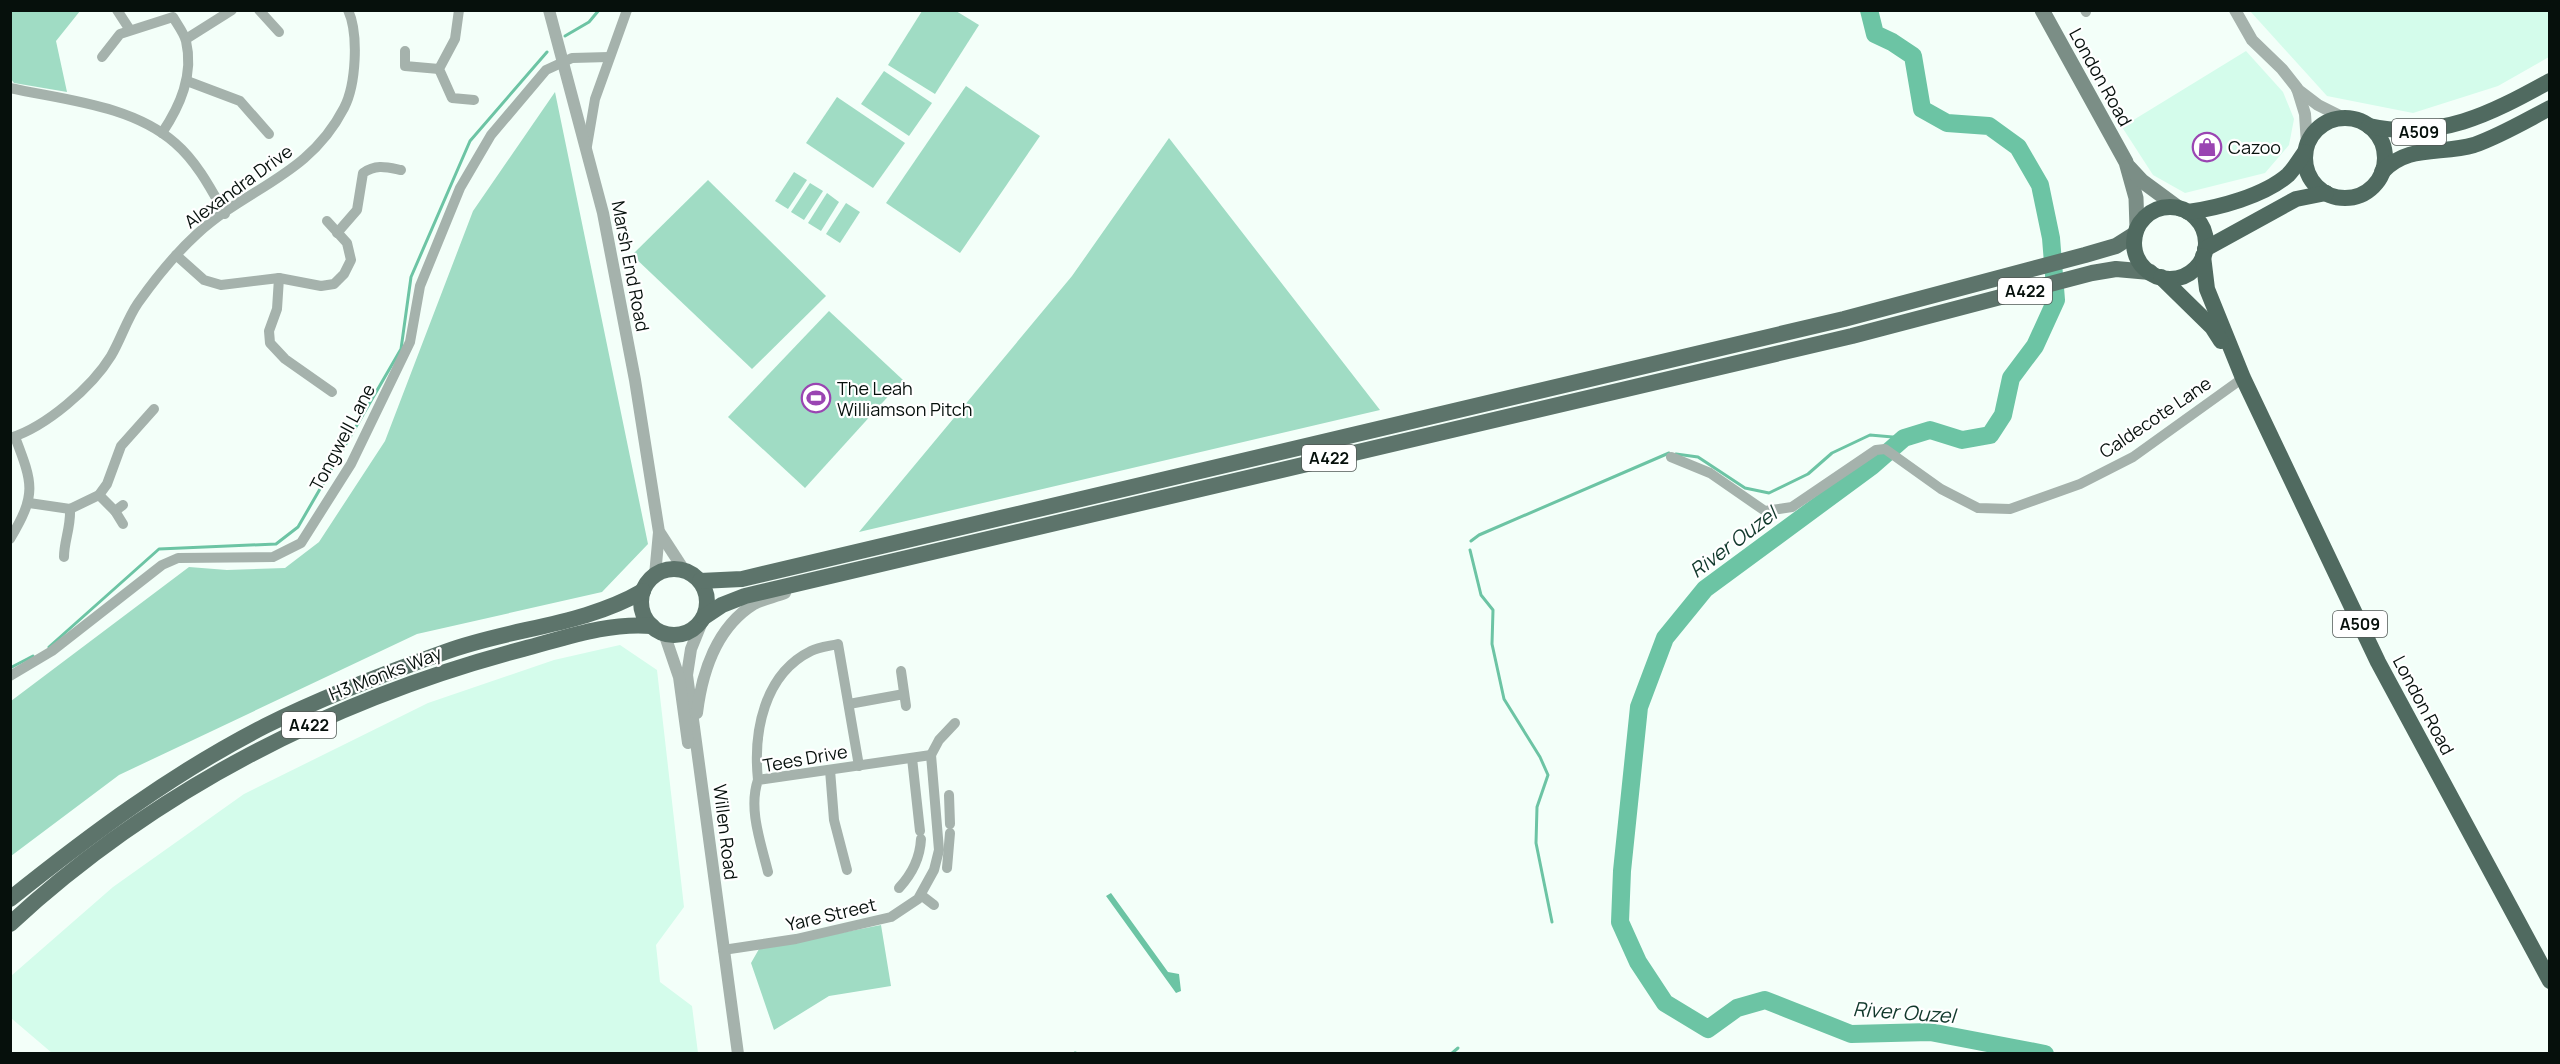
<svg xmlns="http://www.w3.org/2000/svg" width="2560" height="1064" font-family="Manrope,sans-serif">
	<rect width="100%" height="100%" fill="#f3fff9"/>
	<g fill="#d4fceb">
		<path d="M2250,11H2549V57L2498,86L2413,113L2327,96Z"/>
		<path d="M2246,51L2283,92L2294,119L2289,145L2265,173L2185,193L2153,175L2122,127Z"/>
		<path d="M620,645L657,670L684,907L656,945L660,982L692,1006L698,1053H52L11,1018V976L113,887L244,794L428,703L554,660Z"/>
	</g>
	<g fill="#a0dcc4">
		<path d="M10,11H80L56,41L67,92L14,83L11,79Z"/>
		<path d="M922,11H956L979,25L935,94L888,65Z"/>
		<path d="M884,71L932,103L909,136L861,104Z"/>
		<path d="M966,86L1040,136L960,253L886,203Z"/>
		<path d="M555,92L648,544L602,592L417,634L119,775L11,856V701L189,567L227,570L285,568L319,542L385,441L473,211Z"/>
		<path d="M837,97L905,143L873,188L806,143Z"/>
		<path d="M1169,138L1380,410L859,532L1072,276Z"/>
		<path d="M794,172L807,180L788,209L775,201Z"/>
		<path d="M708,180L826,296L752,369L632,255Z"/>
		<path d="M810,183L823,191L804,220L791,212Z"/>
		<path d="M827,193L839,202L821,231L808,223Z"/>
		<path d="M846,203L860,212L840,243L826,234Z"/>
		<path d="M829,311L903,380L805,488L728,417Z"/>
		<path d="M881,925L891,986L829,996L774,1030L751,963L759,949Z"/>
	</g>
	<path fill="#6cc4a4" d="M1111,893L1168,972L1179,974L1181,991L1176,993L1106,896Z"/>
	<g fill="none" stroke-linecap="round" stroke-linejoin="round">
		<g stroke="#6cc4a4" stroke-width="3">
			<path d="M565,36L589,22L599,10"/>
			<path d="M1676,454L1698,457L1745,488L1769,493L1808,474L1832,453L1870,435L1904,438"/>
			<path d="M1471,541L1479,535L1669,453"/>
			<path d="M1470,550L1481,595L1493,610L1492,644L1504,699L1540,757L1548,775L1537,807L1536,843L1552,922"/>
			<path d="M49,647L159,549L276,544L298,527L401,349L411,277L470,141L547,52"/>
			<path d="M10,668L33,656"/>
			<path d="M1075,1053L1078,1054"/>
			<path d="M1451,1054L1458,1048"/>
			<path d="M1999,1054L2001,1045"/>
		</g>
		<path stroke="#6cc4a4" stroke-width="18" d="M1869,10L1875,34L1892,42L1913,56L1922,109L1947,123L1989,126L2018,147L2040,185L2051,238L2056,300L2035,346L2011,378L2003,415L1990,435L1962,440L1930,430L1904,438L1872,466L1705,589L1665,638L1639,707L1622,871L1620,922L1638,962L1665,1003L1708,1029L1737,1008L1765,1000L1851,1034L1930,1032L2045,1054"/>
		<g stroke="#a5b2ac" stroke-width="10">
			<path d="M117,10L130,30"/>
			<path d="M259,10L279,32"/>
			<path d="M459,10L455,39L439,69L452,98L474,100"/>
			<path d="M2085,10L2086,12"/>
			<path d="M186,39L232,10"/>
			<path d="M405,51V66L439,69"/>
			<path d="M102,57L120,34L173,17C177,24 184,33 186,41C194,75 180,106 162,133"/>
			<path d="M187,81L240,101L269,134"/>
			<path d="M10,88C64,100 132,105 175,143C197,162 211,189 225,214"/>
			<path d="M587,146L595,99L627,10"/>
			<path d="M337,233L357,210L363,173C376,164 386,167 401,170"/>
			<path d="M176,255L204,280L221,285L279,278L321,286L334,284L344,274L351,260L347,243L327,221"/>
			<path d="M279,278L277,309L269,331L270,343L285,359L332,392"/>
			<path d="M10,438C46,427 92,387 111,356C121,339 127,319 138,303C155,279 175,254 197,234C248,187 309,176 344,108C356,85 359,34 348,10"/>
			<path d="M1671,457L1710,473L1765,511L1792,507L1876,450L1885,449L1941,489L1978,508L2010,509L2080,484L2133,457L2243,378"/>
			<path d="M99,495L115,511L123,505"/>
			<path d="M29,503L70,509L99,495L107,484L121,446L154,409"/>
			<path d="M115,511L123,524"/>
			<path d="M10,539C37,494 33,484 15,437"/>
			<path d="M64,557C64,541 71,527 70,509"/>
			<path d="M901,671L906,706"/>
			<path d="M10,676L52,651L162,565L178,558L273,557L301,543L351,464L410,342L420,286L460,188L491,135L546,70L572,58L609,57"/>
			<path d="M849,704L904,694"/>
			<path d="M931,755L939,740L955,723"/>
			<path d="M912,758L920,831"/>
			<path d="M830,770L834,820L847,870"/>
			<path d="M758,780C753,732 764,674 811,651C819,647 830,646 838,644L859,766"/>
			<path d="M949,795L950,824"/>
			<path d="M947,868L950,833"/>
			<path d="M768,872C761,843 748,809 758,780L931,755"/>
			<path d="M899,888C912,874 920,859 921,839"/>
			<path d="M921,895L934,905"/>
			<path d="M723,950L796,939L891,917L918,899L934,870L939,850L931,755"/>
		</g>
		<g stroke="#a5b2ac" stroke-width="12">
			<path d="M549,10L603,213L635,380L659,532L655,575"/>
			<path d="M2235,10L2252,40L2282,69L2297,88L2305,114L2307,144"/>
			<path d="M2297,89L2318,105L2344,118"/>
			<path d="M660,533L684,570"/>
			<path d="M704,617L691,649L687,675L738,1054"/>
			<path d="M664,633L679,677L688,743"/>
			<path d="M697,713C702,672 717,627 754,604C763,599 775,597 785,593"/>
		</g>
		<g stroke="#7b8e86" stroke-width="15">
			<path d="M2042,10L2126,162L2136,198L2137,228"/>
			<path d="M2129,167L2142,181L2180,209"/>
		</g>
		<g stroke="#5d746b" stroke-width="16">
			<circle cx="674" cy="602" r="33"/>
			<path d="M700,581L742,579L1844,319L2085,255L2116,246L2135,234"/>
			<path d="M704,617L722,605L745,596L1852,336L2092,273L2116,269L2150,272"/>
			<path d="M10,899C90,835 173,773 265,726C323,697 383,674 445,652C509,628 583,626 643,591"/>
			<path d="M10,924C155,790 333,699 523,649C565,638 608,622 652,626"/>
		</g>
		<g stroke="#506a60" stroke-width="16">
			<circle cx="2345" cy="158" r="40"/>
			<path d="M2369,126C2439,141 2490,114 2550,81"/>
			<path d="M2382,172C2408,144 2441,155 2474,145C2500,136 2525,121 2550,108"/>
			<circle cx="2170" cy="243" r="36"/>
			<path d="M2188,212C2218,208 2264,196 2288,175C2295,168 2299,160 2305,152"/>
			<path d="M2205,249L2296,199L2326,193"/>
			<path d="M2203,256L2207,289L2243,378L2378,662L2550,981"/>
			<path d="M2161,277L2212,327L2221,341"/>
		</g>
	</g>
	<defs>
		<g id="shop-ring" transform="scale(1.5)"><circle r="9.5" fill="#fff" stroke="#9a45b2" stroke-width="1.5"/><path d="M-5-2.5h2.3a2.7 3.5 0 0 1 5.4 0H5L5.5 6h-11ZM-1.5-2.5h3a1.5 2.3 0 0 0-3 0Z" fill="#9a45b2"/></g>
		<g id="stadium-ring" transform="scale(1.5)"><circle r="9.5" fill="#fff" stroke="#9a45b2" stroke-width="1.5"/><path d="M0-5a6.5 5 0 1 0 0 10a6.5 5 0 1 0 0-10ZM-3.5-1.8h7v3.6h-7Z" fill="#9a45b2"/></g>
	</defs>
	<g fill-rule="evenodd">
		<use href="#shop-ring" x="2207" y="147"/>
		<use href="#stadium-ring" x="816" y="398"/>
	</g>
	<g text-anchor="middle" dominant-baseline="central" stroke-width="4.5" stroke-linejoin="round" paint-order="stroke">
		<g fill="#fff" stroke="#515855" stroke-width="1.5">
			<rect x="2392" y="119" width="54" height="26" rx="4.5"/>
			<rect x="1998" y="278" width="54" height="26" rx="4.5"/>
			<rect x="1302" y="445" width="54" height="26" rx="4.5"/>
			<rect x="2333" y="611" width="54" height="26" rx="4.5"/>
			<rect x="282" y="712" width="54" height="26" rx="4.5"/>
		</g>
		<g font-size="16" font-weight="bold" fill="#06100c">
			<text x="2419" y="132">A509</text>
			<text x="2025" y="291">A422</text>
			<text x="1329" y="458">A422</text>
			<text x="2360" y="624">A509</text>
			<text x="309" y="725">A422</text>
		</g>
		<g font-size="18" fill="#06100c" stroke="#fff">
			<text transform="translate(2101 77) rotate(61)">London Road</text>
			<text transform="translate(238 186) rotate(-36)">Alexandra Drive</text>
			<text transform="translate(631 266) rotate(79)">Marsh End Road</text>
			<text transform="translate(2155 417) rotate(-34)">Caldecote Lane</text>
			<text transform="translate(342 437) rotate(-62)">Tongwell Lane</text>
			<text transform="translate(385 673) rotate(-21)">H3 Monks Way</text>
			<text transform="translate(2424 705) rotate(62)">London Road</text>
			<text transform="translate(805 758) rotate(-10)">Tees Drive</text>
			<text transform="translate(726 832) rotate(83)">Willen Road</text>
			<text transform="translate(831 914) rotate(-13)">Yare Street</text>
		</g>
		<g font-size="18" fill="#06100c" stroke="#fff" text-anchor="start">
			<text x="2228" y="147">Cazoo</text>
			<text x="837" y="388">The Leah<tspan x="837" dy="21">Williamson Pitch</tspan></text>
		</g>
		<g font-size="20" font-style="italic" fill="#10382b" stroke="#fff">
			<text transform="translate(1733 542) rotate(-37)">River Ouzel</text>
			<text transform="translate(1904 1012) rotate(4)">River Ouzel</text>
		</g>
	</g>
	<rect width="2560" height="1064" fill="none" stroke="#06100c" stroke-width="24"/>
</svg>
